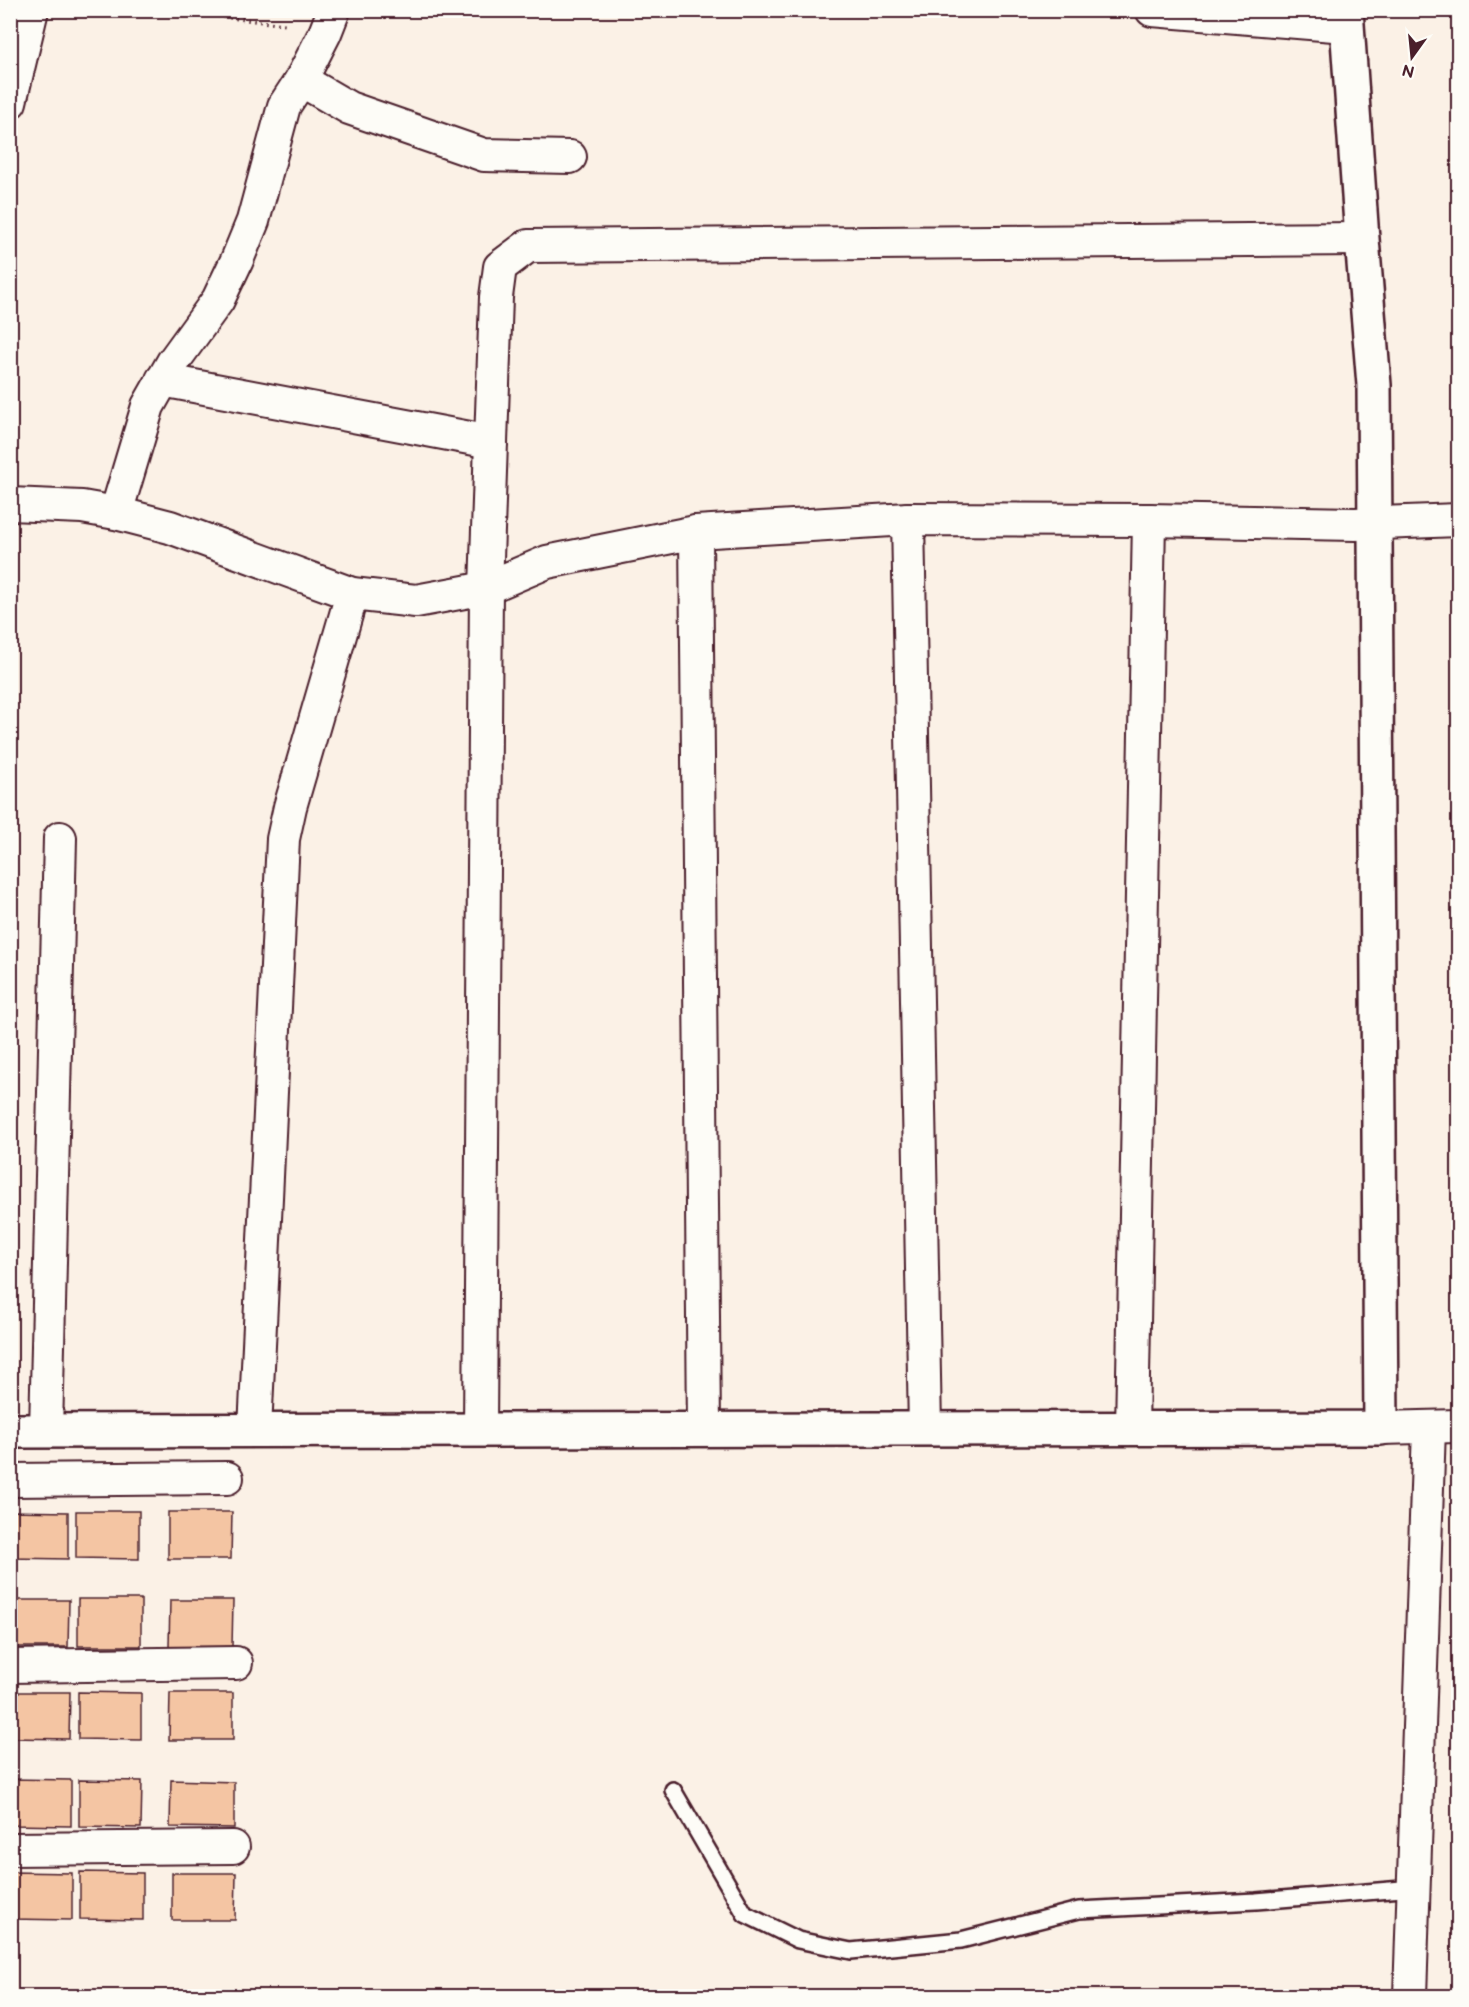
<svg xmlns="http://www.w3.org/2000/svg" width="1469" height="2007" font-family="'Balsamiq Sans',sans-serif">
	<rect width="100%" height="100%" fill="#fbf1e6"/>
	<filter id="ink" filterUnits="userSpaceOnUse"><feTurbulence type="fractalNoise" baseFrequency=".0167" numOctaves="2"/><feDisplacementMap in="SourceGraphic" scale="12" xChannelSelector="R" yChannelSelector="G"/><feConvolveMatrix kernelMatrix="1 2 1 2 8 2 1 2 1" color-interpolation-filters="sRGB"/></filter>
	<g filter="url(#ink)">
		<g fill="#f4c5a3" stroke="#4a1f2b" stroke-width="1.5">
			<path d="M10,1511L68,1512V1559L10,1558Z"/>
			<path d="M76,1511H139V1559L76,1558Z"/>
			<path d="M168,1512H232L231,1559H168Z"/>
			<rect x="78" y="1599" width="63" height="47"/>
			<path d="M10,1600H69L68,1647H10Z"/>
			<path d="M170,1600H233L232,1647H169Z"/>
			<path d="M10,1692H70L69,1739L10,1738Z"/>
			<path d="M78,1692L141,1693V1740L78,1739Z"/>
			<path d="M170,1693H233V1740H169Z"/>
			<path d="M10,1779L71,1780V1826L10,1825Z"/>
			<path d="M79,1780L142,1781L141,1828L79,1827Z"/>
			<path d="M171,1780L234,1782V1828L170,1827Z"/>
			<path d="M10,1872L72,1873V1920L10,1919Z"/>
			<path d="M80,1872L143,1873V1920L80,1919Z"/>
			<path d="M172,1873H236L235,1920H172Z"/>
		</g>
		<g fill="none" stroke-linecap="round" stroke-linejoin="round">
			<g stroke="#4a1f2b" stroke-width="20">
				<path id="service" d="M673,1790L745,1914L798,1940L851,1951L961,1940L1079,1910L1256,1901L1414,1888"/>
			</g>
			<g stroke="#4a1f2b" stroke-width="36">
				<g id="minor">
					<path d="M1152,10L1346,26"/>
					<path d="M301,80L349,108L484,155L570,157"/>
					<path d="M10,102L32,10"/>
					<path d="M162,380L491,442"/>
					<path d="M10,504L82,507L116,513L170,527L352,594L416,601L486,588L547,562L696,532L908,519L1149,520L1355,524L1458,520"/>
					<path d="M116,513L148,406L173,362L218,300L237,260L253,221L284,106L301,80L325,33L334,10"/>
					<path d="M908,519L925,1429"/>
					<path d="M696,532L704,1429"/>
					<path d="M1381,1428L1458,1426"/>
					<path d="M1132,1429L1149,520"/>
					<path d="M255,1430L283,839L290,807L352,594"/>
					<path d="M480,1430L486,588L496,297L500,267L528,246L1362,239"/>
					<path d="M46,1431L60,838"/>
					<path d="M10,1480L227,1478"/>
					<path d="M10,1666L236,1663"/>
					<path d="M10,1849L233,1847"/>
					<path d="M1410,1996L1429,1428"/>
				</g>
			</g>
			<g stroke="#4a1f2b" stroke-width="38">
				<path id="tertiary" d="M10,1431L1381,1428L1374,385L1362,239L1346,10"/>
			</g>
			<path stroke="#4a1f2b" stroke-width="4" stroke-dasharray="1.5 4.5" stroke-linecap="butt" d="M170,10L289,25"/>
			<use href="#service" stroke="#fdfcf7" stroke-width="15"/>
			<use href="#minor" stroke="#fdfcf7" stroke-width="32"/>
			<use href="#tertiary" stroke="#fdfcf7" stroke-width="33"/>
		</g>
	</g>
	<rect width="1469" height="2007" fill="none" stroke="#fdfcf7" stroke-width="36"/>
	<rect x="18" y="18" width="1433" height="1971" fill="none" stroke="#4a1f2b" stroke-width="2" filter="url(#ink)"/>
	<g transform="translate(1412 57) rotate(195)" stroke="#fdfcf7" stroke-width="4.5" paint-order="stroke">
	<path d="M0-4.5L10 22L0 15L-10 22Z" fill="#4a1f2b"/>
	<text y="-9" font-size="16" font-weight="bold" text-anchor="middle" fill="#4a1f2b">N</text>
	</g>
</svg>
